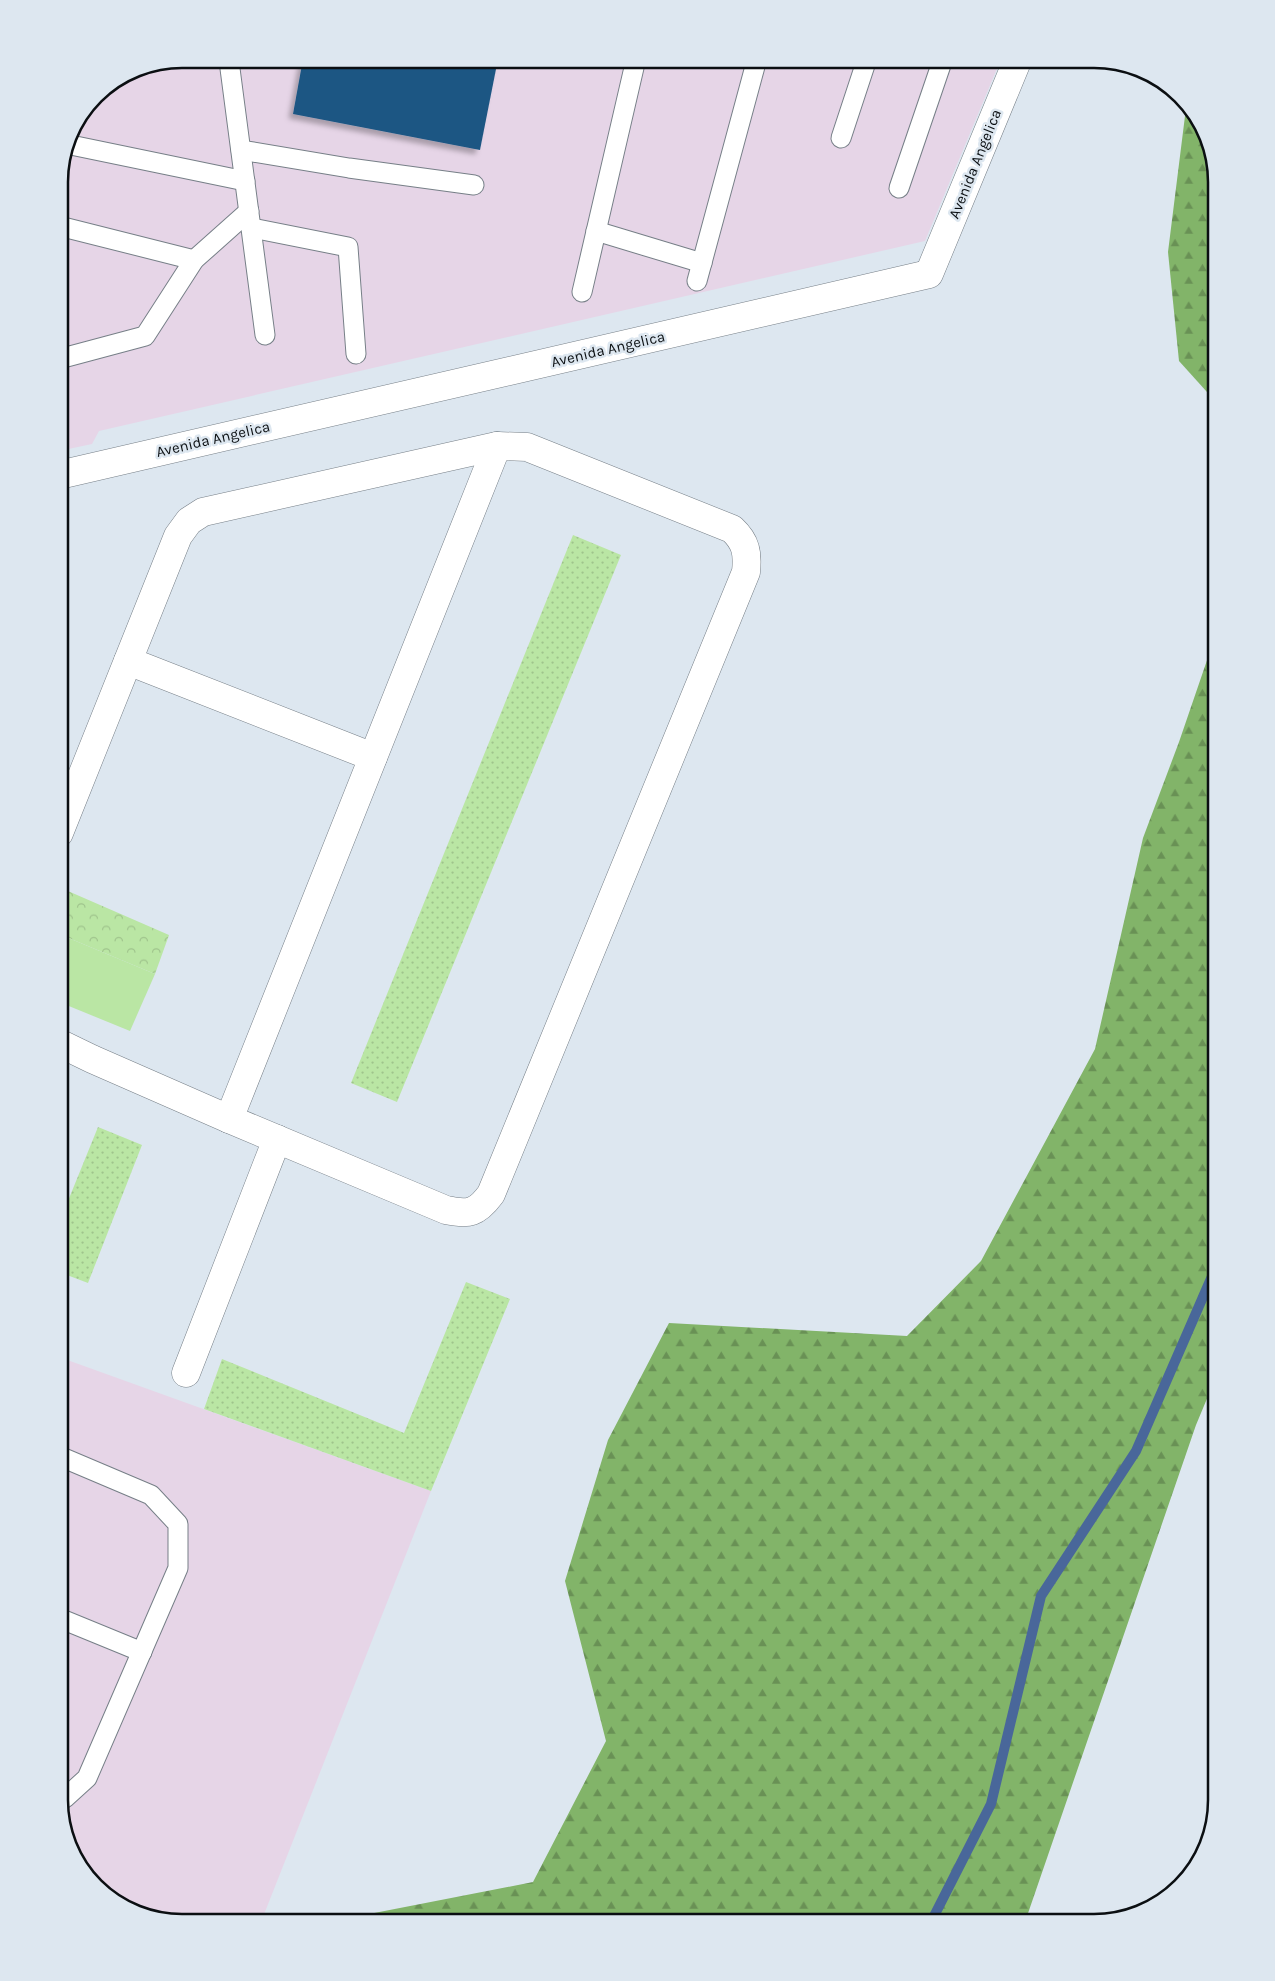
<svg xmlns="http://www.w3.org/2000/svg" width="1275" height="1981" font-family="Karla,sans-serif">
	<defs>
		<pattern id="grass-dots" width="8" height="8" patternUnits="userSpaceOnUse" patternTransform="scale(1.25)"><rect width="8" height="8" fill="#bae6a4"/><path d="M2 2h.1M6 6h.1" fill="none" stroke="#9fc48c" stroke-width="1.8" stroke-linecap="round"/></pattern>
		<pattern id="forest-firs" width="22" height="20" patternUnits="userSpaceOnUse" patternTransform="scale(1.25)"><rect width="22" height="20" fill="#82b469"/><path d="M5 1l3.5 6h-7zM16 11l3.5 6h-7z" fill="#699155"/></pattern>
		<pattern id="park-crowns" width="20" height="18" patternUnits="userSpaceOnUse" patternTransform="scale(1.25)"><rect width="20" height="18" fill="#bae6a4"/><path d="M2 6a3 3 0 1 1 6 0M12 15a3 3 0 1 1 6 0" fill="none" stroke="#9fc48c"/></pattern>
		<filter id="shadow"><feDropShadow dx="-4.5" dy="4.5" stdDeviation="2.5" flood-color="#0004"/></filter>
	</defs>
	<rect width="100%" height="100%" fill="#dde7f0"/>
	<g fill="#e6d5e7">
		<path d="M182,59H1001L925,241L99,431L92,444L59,451V174L68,134L95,95L135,68Z"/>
		<path d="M59,1357L431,1491L261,1922H174L114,1902L72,1854L59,1799Z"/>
	</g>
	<g fill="url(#grass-dots)">
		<path d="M573,535L621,555L397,1102L351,1083Z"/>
		<path d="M98,1127L142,1145L88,1283L59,1272V1223Z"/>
		<path d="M466,1282L510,1299L431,1491L204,1409L222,1359L404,1433Z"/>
	</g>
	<g fill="url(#forest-firs)">
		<path d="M1186,108L1203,127L1216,182V402L1179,361L1168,252Z"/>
		<path d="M1216,634V1377L1196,1425L1025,1922H354L364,1915L533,1882L606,1741L565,1581L608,1440L669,1323L907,1336L981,1261L1095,1049L1143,838L1179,742Z"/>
	</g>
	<path fill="url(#park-crowns)" d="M61,888L169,935L155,974L59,934V894Z"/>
	<path fill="#bae6a4" d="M59,934L155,974L130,1031L59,1002Z"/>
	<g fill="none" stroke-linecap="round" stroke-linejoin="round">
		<path stroke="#49679a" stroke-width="10" d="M931,1922L991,1804L1041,1596L1136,1451L1216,1267"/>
	</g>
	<path fill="#1e5783" filter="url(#shadow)" d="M303,59H498L480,150L293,114Z"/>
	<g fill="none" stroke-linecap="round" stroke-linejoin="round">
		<g stroke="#767f87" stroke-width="21">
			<g id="service">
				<path d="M229,61L265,335"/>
				<path d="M841,138L867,59"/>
				<path d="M66,144L245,181"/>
				<path d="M241,150L349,168L474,185"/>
				<path d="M899,188L943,59"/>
				<path d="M59,226L194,260"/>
				<path d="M252,228L348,247L356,354"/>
				<path d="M596,231L702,263"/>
				<path d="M697,281L757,59"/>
				<path d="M582,292L636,59"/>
				<path d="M59,359L145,336L194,260L249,211"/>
				<path d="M59,1618L142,1652"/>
				<path d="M59,1799L65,1798L87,1778L178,1568V1524L151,1495L59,1456"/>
			</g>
		</g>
		<g stroke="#767f87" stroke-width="29">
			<g id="minor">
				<path d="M59,475L929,274L1018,59"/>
				<path d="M128,661L373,757"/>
				<path d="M59,1043L92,1059L229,1119L446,1210C469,1215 477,1213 491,1194L746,572C748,553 746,542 732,529L527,447L497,446L203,512L189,521L178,536L59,833"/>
				<path d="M229,1119L497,446"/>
				<path d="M186,1373L277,1139"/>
			</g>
		</g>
		<use href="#service" stroke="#fff" stroke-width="19"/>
		<use href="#minor" stroke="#fff" stroke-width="28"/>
	</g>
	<g text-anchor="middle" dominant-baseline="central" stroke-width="5" stroke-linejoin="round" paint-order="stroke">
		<g font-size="15" fill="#0b0f12" stroke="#dde7f0">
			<text transform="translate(975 164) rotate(-68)">Avenida Angelica</text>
			<text transform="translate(608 349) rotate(-13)">Avenida Angelica</text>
			<text transform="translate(213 439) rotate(-13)">Avenida Angelica</text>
		</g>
	</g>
	<path d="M0 0H1275V1981H0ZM182 68H1094A114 114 0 0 1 1208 182V1800A114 114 0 0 1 1094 1914H182A114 114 0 0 1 68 1800V182A114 114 0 0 1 182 68Z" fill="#dde7f0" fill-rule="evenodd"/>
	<path fill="none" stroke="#0b0f12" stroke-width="2.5" d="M182 68H1094A114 114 0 0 1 1208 182V1800A114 114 0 0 1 1094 1914H182A114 114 0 0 1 68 1800V182A114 114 0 0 1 182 68Z"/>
</svg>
